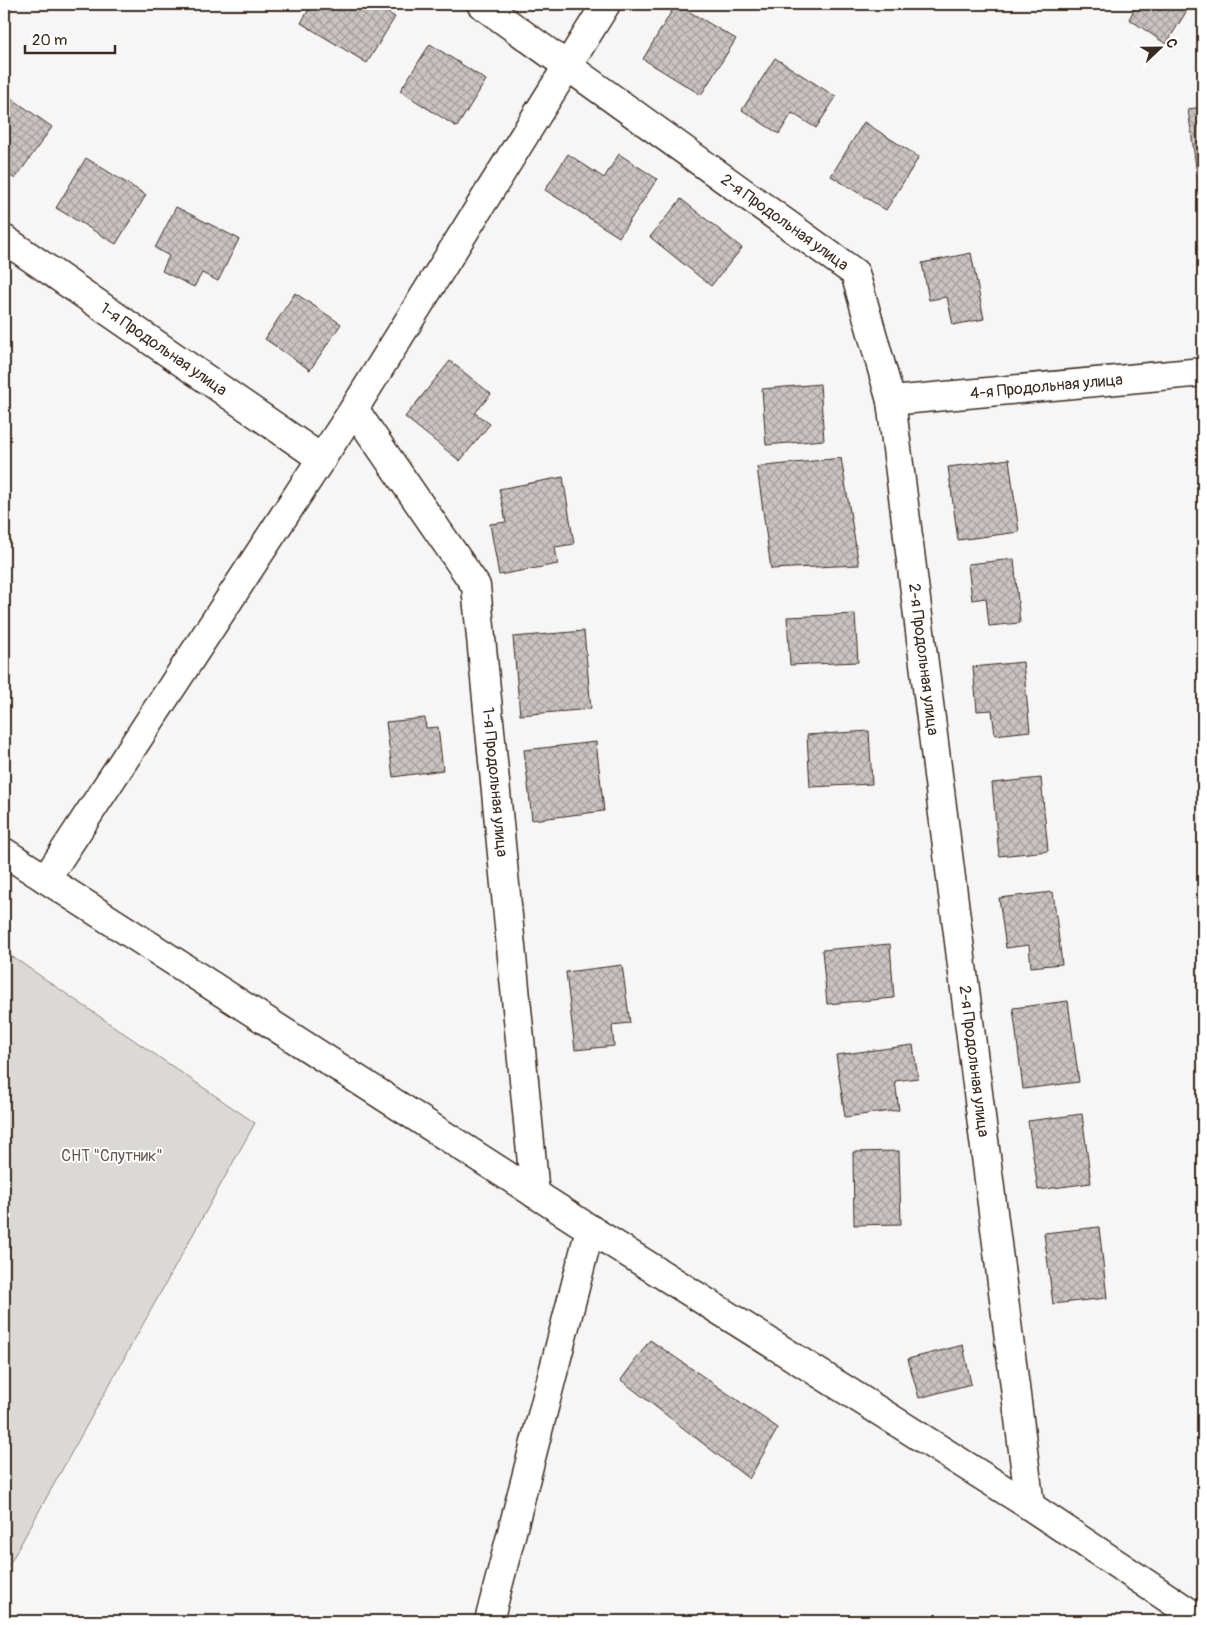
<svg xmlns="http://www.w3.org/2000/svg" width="1207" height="1625" font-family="Pangolin,sans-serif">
	<defs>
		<pattern id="building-cross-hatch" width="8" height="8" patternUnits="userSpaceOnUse" patternTransform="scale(1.25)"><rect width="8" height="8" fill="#c9c3c1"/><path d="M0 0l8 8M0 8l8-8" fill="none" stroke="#a49f9c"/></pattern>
	</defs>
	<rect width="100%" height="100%" fill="#f7f6f6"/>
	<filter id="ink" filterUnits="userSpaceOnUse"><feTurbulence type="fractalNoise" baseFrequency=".02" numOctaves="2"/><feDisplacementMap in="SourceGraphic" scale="10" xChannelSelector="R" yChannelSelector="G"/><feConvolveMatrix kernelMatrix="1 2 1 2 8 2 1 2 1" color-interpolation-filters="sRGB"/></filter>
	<g filter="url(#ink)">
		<path fill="#dbd9d6" stroke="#8b827a" d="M4,951L255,1123L4,1574Z"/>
		<g fill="url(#building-cross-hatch)" stroke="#3b2a1e">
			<path d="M312,4H373L395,17L367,63L301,23Z"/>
			<path d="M676,4L736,39L701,95L643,59Z"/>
			<path d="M1137,4H1191L1166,44L1129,19Z"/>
			<path d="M430,44L486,80L457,127L400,91Z"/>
			<path d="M775,58L836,97L816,128L792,113L779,134L742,110Z"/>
			<path d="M4,93L52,127L15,179L4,171Z"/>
			<path d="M1203,107V189H1199L1188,109Z"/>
			<path d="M864,122L919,157L886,210L831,176Z"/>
			<path d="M568,154L604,178L619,154L657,179L619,237L545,190Z"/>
			<path d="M86,158L146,195L116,244L56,208Z"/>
			<path d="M681,199L742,248L711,286L650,237Z"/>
			<path d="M176,207L239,239L218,281L202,273L194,287L162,271L169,256L155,248Z"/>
			<path d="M1203,246V298L1197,247Z"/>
			<path d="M971,253L984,319L953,325L947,297L929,300L922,263Z"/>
			<path d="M295,293L341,324L310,370L265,339Z"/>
			<path d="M450,361L491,394L475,413L490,424L460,461L405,417Z"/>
			<path d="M820,384L824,440L766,445L762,389Z"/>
			<path d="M841,458L859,565L771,569L757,467Z"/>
			<path d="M1009,459L1019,532L958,540L948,467Z"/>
			<path d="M563,477L574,544L555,547L558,564L499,575L490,524L506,522L499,489Z"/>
			<path d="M1014,559L1020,623L989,626L986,598L972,600L968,564Z"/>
			<path d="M855,614L858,662L790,665L787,617Z"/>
			<path d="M584,631L591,709L520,715L513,637Z"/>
			<path d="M1023,662L1030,731L995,735L992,710L977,711L973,667Z"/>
			<path d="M425,718L426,728L438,727L443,770L393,777L386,722Z"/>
			<path d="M869,731L872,784L810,787L807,735Z"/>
			<path d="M596,742L604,811L532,820L524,750Z"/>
			<path d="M1041,778L1048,851L999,856L992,783Z"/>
			<path d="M1053,892L1062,964L1031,967L1029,945L1006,948L999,898Z"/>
			<path d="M890,944L894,998L827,1004L822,950Z"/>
			<path d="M622,965L630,1023L612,1025L614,1046L575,1050L566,972Z"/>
			<path d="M1068,1001L1079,1082L1023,1089L1013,1008Z"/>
			<path d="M913,1045L918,1078L895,1081L899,1110L845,1117L836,1055Z"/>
			<path d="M1082,1114L1091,1183L1038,1190L1028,1121Z"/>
			<path d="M899,1151L901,1224L854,1225L853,1152Z"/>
			<path d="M1099,1227L1107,1298L1053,1304L1044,1233Z"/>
			<path d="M650,1340L778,1428L749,1479L621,1380Z"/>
			<path d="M963,1345L971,1384L919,1398L908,1359Z"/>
		</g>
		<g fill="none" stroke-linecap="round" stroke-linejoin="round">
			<g stroke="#3b2a1e" stroke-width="31">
				<g id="minor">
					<path id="s1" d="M481,4L855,273L891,401L1030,1506"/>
					<path id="s2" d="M4,239L322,459"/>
					<path id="s3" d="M891,401L1203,372"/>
					<path id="s4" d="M354,409L476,586L535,1194"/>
					<path d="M4,852L590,1229L1030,1506L1202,1621"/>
					<path d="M46,879L354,409L606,4"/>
					<path d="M489,1621L590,1229"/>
				</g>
			</g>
			<use href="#minor" stroke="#fff" stroke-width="28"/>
		</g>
	</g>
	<g text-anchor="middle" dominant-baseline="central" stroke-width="4" stroke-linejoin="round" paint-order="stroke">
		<g font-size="16" fill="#3b2a1e" stroke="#fff">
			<text stroke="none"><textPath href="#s1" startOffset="374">2-я Продольная улица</textPath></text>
			<text stroke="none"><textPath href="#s2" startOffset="194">1-я Продольная улица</textPath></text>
			<text stroke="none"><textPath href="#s3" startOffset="156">4-я Продольная улица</textPath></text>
			<text stroke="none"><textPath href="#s1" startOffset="854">2-я Продольная улица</textPath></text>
			<text stroke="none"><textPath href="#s4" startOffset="412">1-я Продольная улица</textPath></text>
			<text stroke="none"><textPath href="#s1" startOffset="1259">2-я Продольная улица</textPath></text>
		</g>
		<g font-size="16" fill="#63564c" stroke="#fff">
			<text x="112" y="1156">СНТ "Спутник"</text>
		</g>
	</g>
	<rect width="1207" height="1625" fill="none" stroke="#fff" stroke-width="20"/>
	<rect x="10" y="10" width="1187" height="1605" fill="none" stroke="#3b2a1e" stroke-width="2" filter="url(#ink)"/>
	<g transform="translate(1160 48) rotate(68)" stroke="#ffffff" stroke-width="4" paint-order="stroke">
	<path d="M0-4L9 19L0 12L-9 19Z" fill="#3b2a1e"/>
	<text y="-8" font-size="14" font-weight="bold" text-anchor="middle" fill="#3b2a1e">С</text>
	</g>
	<path d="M25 45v8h90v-8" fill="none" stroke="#3b2a1e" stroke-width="2.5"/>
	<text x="32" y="45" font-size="15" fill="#3b2a1e" stroke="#ffffff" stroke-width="4" paint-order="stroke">20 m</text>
</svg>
